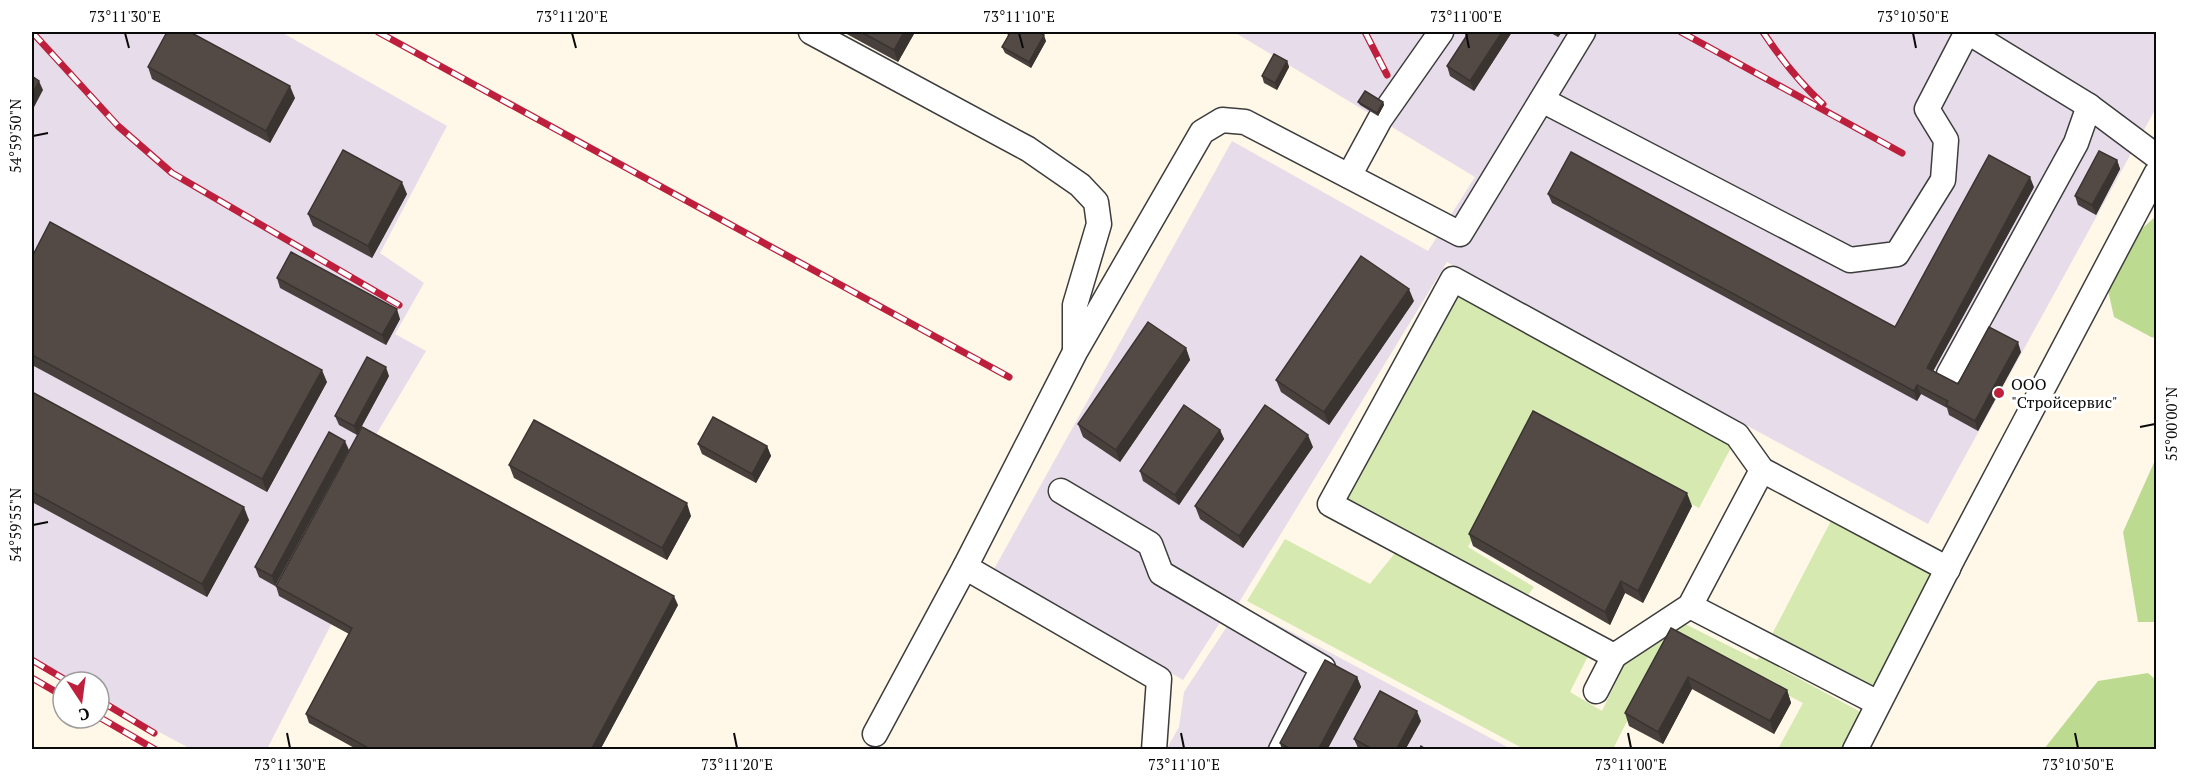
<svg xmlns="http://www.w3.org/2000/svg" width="2188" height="781" font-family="'PT Serif',serif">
	<rect width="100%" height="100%" fill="#fff7e7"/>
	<g fill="#e7ddea">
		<path d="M32,32H281L447,126L380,253L424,283L395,334L426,351L285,587L335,617L267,749H191L99,700V682H65L32,664Z"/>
		<path d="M1234,32H2156V108L1928,524L1447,262L1238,604L1221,621L1183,680L993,571L1232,141L1428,251L1475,177Z"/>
		<path d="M1241,605L1511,749L1166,750L1179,727L1184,692Z"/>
	</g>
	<g fill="#d6e9b1">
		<path d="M1456,290L1734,442L1699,508L1535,420L1468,547L1534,587L1526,598L1340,498Z"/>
		<path d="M1833,517L1927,565L1931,583L1871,694L1769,640Z"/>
		<path d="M1285,539L1370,584L1395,553L1589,654L1570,692L1602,711L1627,659L1681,622L1757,660L1759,657L1857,710L1862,715L1847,749H1778L1803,703L1671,634L1613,749H1524L1247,601Z"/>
	</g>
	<g fill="#bcdb90">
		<path d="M2156,216V338L2151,337L2114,317L2107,286L2135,235Z"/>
		<path d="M2156,458V622H2138L2123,532Z"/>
		<path d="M2148,673L2156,680V749H2044L2098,681Z"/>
	</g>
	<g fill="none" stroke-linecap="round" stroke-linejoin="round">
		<g stroke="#3d3d3d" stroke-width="27">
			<g id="minor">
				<path d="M811,32L1028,149L1080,185L1096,202L1099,224L1075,305V350"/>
				<path d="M1968,32L2089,106L2156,156"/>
				<path d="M1542,100L1850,260L1897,254L1943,180L1946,140L1927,109L1967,32"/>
				<path d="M1349,176L1380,119L1441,32"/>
				<path d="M1949,374L2076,143L2089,106"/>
				<path d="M1762,470L1737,435L1453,279L1330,504L1614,656L1690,606L1762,470L1948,569"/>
				<path d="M1061,491L1150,544L1161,573L1323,668L1281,750"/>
				<path d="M965,567L1075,352L1202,132L1222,120L1245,122L1460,234L1583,32"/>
				<path d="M1690,606L1878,703"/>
				<path d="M1596,691L1614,656"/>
				<path d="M875,734L965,567L1159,679L1154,750"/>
				<path d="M1855,750L1953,558L2156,174"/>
			</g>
		</g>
		<use href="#minor" stroke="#fff" stroke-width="24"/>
		<g stroke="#bd1f3d" stroke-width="7">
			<g id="rail">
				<path d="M32,32L118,126L172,173L399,305"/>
				<path d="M378,32L1009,377"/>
				<path d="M1365,32L1387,75"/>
				<path d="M1681,32L1902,153"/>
				<path d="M1763,32C1781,59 1799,82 1823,104"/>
				<path d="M32,660L69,682"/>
				<path d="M32,678L63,696"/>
				<path d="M99,700L154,733"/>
				<path d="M99,717L156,750"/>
			</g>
		</g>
		<use href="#rail" stroke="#fff" stroke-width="4.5" stroke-dasharray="14" stroke-linecap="butt"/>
	</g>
	<g fill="#47403c">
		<path d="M843,32H915L898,62Z"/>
		<path d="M1007,32L1046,41L1031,68L1005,53L1002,47L1008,36Z"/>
		<path d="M1469,32H1512L1474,91L1450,76L1447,66Z"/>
		<path d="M1549,32H1562L1558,37Z"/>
		<path d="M1287,61L1289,67L1277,90L1264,83L1262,76Z"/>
		<path d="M148,67L295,98L270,143L152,79Z"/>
		<path d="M1358,102H1383L1384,105L1378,116L1360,105Z"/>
		<path d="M2117,160L2120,169L2096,215L2078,205L2075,196Z"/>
		<path d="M2034,187L1933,371L1958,384L2021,352L1978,431L1949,415L1947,408L1921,394L1917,401L1552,203L1548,194L1895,327Z"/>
		<path d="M407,194L372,258L313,226L308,214Z"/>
		<path d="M32,257L327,382L267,492L32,365Z"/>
		<path d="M277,278L400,319L386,345L280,288Z"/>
		<path d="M1414,301L1329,425L1281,392L1276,380Z"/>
		<path d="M1186,348L1190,360L1120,462L1083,437L1078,424Z"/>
		<path d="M389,376L357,435L339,425L335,416Z"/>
		<path d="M32,392L249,520L207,597L32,502Z"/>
		<path d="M1220,430L1224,439L1179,505L1143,481L1140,471Z"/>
		<path d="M698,444L767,446L771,456L756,483L702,454Z"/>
		<path d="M1313,447L1243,548L1200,519L1195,506Z"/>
		<path d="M349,450L275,586L259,577L255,567Z"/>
		<path d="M509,465L691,516L667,560L514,478Z"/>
		<path d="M1692,506L1643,603L1625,593L1610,625L1473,546L1469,534Z"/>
		<path d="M276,586L678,605L600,750H358L309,723L306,714L349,634L279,596Z"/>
		<path d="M1671,628L1787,690L1791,703L1774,734L1692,689L1663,744L1629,726L1625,713Z"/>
		<path d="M1357,677L1361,687L1327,750H1282L1280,743Z"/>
		<path d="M1421,721L1405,750H1360L1358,748L1354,739Z"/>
	</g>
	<g fill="#3a3431">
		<path d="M904,32H915L898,62L894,50Z"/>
		<path d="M1502,32H1512L1474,91L1470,81Z"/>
		<path d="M1556,32H1562L1558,37Z"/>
		<path d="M1044,35L1046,41L1031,68L1029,62Z"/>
		<path d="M1287,61L1289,67L1277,90L1275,83Z"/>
		<path d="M39,81L43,90L32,111V95Z"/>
		<path d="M290,86L295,98L270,143L266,131Z"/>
		<path d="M1383,102L1384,105L1378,116L1377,113Z"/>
		<path d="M2117,160L2120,169L2096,215L2092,205Z"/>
		<path d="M2030,177L2034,187L1930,377L1927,368Z"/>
		<path d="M402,182L407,194L372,258L368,246Z"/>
		<path d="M1409,289L1414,301L1329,425L1324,412Z"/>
		<path d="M397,309L400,319L386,345L382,335Z"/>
		<path d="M2018,342L2021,352L1978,431L1975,421Z"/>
		<path d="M1186,348L1190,360L1120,462L1116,450Z"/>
		<path d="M386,367L389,376L357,435L354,426Z"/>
		<path d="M322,370L327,382L267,492L262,479Z"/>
		<path d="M1917,385L1921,394L1917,401L1914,391Z"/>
		<path d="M1220,430L1224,439L1179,505L1175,495Z"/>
		<path d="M1308,435L1313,447L1243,548L1239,536Z"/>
		<path d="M345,441L349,450L275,586L272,576Z"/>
		<path d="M767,446L771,456L756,483L752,474Z"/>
		<path d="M1687,493L1692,506L1643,603L1638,591Z"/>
		<path d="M687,503L691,516L667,560L662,548Z"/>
		<path d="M244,507L249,520L207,597L202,584Z"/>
		<path d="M1621,581L1625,593L1610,625L1605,612Z"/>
		<path d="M674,596L678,605L600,750H591Z"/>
		<path d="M1357,677L1361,687L1327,750H1318Z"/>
		<path d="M1688,677L1692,689L1663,744L1658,732Z"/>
		<path d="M1787,690L1791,703L1774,734L1770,721Z"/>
		<path d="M1417,711L1421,721L1405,750H1396Z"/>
	</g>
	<g fill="#534a46" stroke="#3a3431" stroke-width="1.5">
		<path d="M167,32H190L290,86L266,131L148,67Z"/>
		<path d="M861,32H904L894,50Z"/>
		<path d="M1008,32H1038L1044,35L1029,62L1002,47L1010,33Z"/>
		<path d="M1469,32H1502L1470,81L1447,66Z"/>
		<path d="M1274,54L1287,61L1275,83L1262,76Z"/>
		<path d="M32,76L39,81L32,95Z"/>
		<path d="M1365,91L1383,102L1377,113L1358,102Z"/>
		<path d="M343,150L402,182L368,246L308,214Z"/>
		<path d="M2099,151L2117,160L2092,205L2075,196Z"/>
		<path d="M1571,152L1895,327L1989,155L2030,177L1927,368L1958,384L1989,327L2018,342L1975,421L1946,405L1948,401L1917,385L1914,391L1548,194Z"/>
		<path d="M50,222L322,370L262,479L32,355V257Z"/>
		<path d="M291,252L397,309L382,335L277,278Z"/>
		<path d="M1361,256L1409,289L1324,412L1276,380Z"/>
		<path d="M1148,322L1186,348L1116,450L1078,424Z"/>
		<path d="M367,357L386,367L354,426L335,416Z"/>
		<path d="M32,392L244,507L202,584L32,492Z"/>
		<path d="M1184,405L1220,430L1175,495L1140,471Z"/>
		<path d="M1265,405L1308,435L1239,536L1195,506Z"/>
		<path d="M1533,411L1687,493L1638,591L1621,581L1605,612L1469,534Z"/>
		<path d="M713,417L767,446L752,474L698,444Z"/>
		<path d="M534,420L687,503L662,548L509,465Z"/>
		<path d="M362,427L674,596L591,750H372L306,714L352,628L276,586Z"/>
		<path d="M329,432L345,441L272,576L255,567Z"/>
		<path d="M1671,628L1787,690L1770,721L1688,677L1658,732L1625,713Z"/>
		<path d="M1325,660L1357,677L1318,750H1292L1280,743Z"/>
		<path d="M1380,691L1417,711L1396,750H1374L1354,739Z"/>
		<path d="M1421,746L1427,750H1419Z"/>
	</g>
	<path fill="none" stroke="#0a0a0a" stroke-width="2" d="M125,33L129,48M572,33L576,48M1019,33L1023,48M1466,33L1469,48M1913,33L1916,48M33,136L48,133M2140,427L2155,424M33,525L48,522M287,733L290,748M734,733L737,748M1181,733L1184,748M1628,733L1631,748M2075,733L2078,748"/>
	<circle fill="#bd1f3d" stroke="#fff" stroke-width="2" cx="1999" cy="393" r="6"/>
	<g text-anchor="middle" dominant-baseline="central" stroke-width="6" stroke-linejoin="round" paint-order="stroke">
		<g font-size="16" fill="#0a0a0a" stroke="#fff" text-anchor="start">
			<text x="2011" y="384">ООО<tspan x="2011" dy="18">"Стройсервис"</tspan></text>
		</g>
	</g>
	<rect width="2188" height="781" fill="none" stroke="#ffffff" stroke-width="66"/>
	<g transform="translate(81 700) rotate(167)"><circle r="28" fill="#ffffff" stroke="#9d9d9d" stroke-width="1.5"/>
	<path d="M0-4.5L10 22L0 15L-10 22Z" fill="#bd1f3d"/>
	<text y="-9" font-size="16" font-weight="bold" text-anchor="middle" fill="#0a0a0a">С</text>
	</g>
	<rect x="33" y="33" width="2122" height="715" fill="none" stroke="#0a0a0a" stroke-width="2"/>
	<g font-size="15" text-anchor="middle" fill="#0a0a0a">
		<text x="125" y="22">73°11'30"E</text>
		<text x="572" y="22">73°11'20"E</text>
		<text x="1019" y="22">73°11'10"E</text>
		<text x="1466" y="22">73°11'00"E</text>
		<text x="1913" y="22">73°10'50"E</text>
		<text transform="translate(16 136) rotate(-90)" y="5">54°59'50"N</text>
		<text transform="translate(2172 424) rotate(-90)" y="5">55°00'00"N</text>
		<text transform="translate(16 525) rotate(-90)" y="5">54°59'55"N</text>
		<text x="290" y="770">73°11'30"E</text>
		<text x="737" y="770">73°11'20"E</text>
		<text x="1184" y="770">73°11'10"E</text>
		<text x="1631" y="770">73°11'00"E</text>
		<text x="2078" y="770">73°10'50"E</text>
	</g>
</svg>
